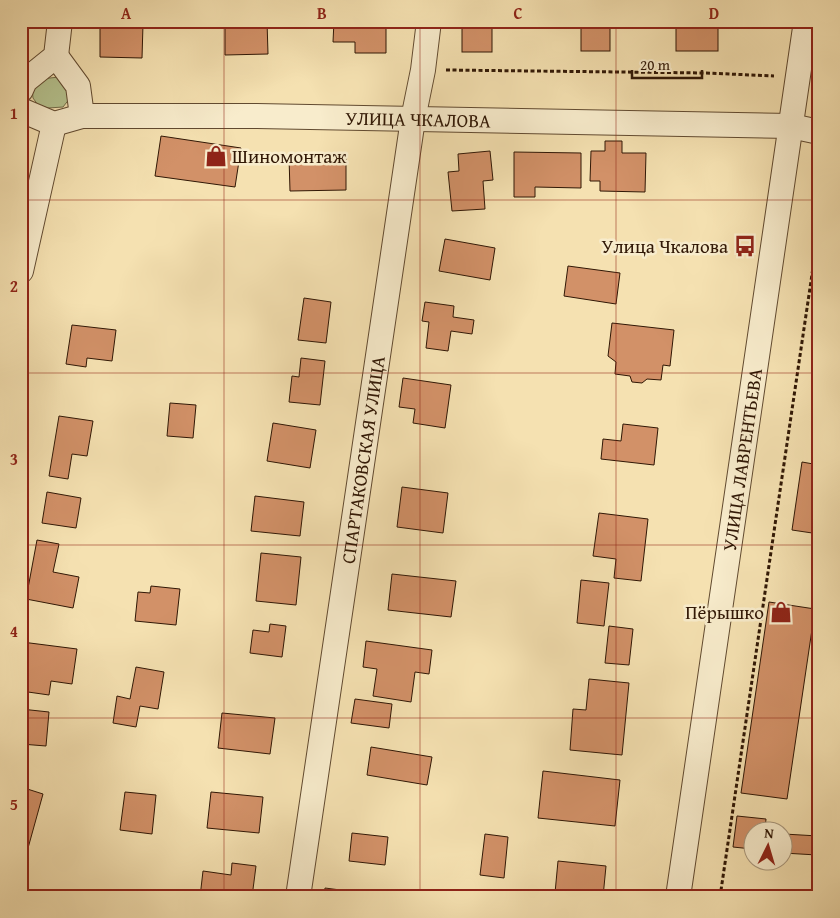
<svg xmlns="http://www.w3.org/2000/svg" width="840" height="918" font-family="'Gentium Book Plus',serif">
	<rect width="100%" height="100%" fill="#f5e1b1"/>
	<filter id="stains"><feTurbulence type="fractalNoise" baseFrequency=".004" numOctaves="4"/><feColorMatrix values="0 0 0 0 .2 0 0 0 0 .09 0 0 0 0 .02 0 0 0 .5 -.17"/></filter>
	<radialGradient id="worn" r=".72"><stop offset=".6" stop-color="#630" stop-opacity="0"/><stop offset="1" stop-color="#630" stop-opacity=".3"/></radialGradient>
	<path fill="#b6c490" stroke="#736e4a" d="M59,77L68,85L70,98L63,107L48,108L38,105L33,98L32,88L41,79Z"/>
	<g fill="#d29168" stroke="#301705">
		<path d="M100,21H128V24H143L142,58L100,57Z"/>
		<path d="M267,21L268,54L225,55V22Z"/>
		<path d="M334,21H386V53H355V42H333Z"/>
		<rect x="462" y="21" width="30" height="31"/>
		<rect x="581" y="21" width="29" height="30"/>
		<rect x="676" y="21" width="42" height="30"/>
		<path d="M161,136L241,148L235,187L155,176Z"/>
		<path d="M605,141H622V153H646L645,192L600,191V181H590L591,151H605Z"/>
		<path d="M490,151L493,180L483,181L485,209L452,211L448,172L459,171L458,154Z"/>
		<path d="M514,152L581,153V188L535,187V197H514Z"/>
		<path d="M346,155V190L290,191L289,157Z"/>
		<path d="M445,239L495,248L490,280L439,271Z"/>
		<path d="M568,266L620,273L616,304L564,296Z"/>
		<path d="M304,298L331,302L326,343L298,340Z"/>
		<path d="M425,302L454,306L453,317L474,320L472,334L451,331L448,351L426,348L429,322L422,321Z"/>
		<path d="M612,323L674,330L670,366L663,365L661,380L647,379L642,383L632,382L630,376L615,374L616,362L608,356Z"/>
		<path d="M72,325L116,330L112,361L87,358L86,367L66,364Z"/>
		<path d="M301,358L325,361L320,405L289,402L292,376L299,377Z"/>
		<path d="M403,378L451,385L445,428L413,423L415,409L399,407Z"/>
		<path d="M170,403L196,405L193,438L167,436Z"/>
		<path d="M59,416L93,421L87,456L72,454L68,479L49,476Z"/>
		<path d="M273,423L316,430L310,468L267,461Z"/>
		<path d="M623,424L658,428L654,465L601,459L603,439L621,441Z"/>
		<path d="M802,462L819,465V534L792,530Z"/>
		<path d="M402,487L448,493L443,533L397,527Z"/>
		<path d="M47,492L81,498L76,528L42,523Z"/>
		<path d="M255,496L304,502L300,536L251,531Z"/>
		<path d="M599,513L648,519L641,581L614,578L616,559L593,556Z"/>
		<path d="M37,540L59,544L53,572L79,577L73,608L26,599Z"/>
		<path d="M261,553L301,557L296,605L256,601Z"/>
		<path d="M392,574L456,581L451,617L388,610Z"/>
		<path d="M581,580L609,583L604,626L577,623Z"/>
		<path d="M151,586L180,589L176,625L135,621L138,592L150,593Z"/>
		<path d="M769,602L815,609L787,799L741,793Z"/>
		<path d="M270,624L286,626L282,657L250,653L253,630L269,632Z"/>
		<path d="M609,626L633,629L629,665L605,663Z"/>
		<path d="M366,641L432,650L429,674L415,672L411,702L373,696L377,669L363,667Z"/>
		<path d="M22,642L77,649L72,684L51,681L49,695L21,691Z"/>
		<path d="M136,667L164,672L158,709L140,706L136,727L113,723L117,696L130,699Z"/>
		<path d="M589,679L629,683L622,755L570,750L573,709L586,710Z"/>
		<path d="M355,699L392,704L389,728L351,723Z"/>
		<path d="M21,709L49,712L46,746L21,744Z"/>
		<path d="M222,713L275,718L270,754L218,748Z"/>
		<path d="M371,747L432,757L427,785L367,775Z"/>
		<path d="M543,771L620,780L615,826L538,818Z"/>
		<path d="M21,787L43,794L25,859L21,857Z"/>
		<path d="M125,792L156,795L152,834L120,830Z"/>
		<path d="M211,792L263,797L259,833L207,828Z"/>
		<path d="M737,816L766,819L765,830H752V849L733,847Z"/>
		<path d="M352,833L388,837L385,865L349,861Z"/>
		<path d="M485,834L508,837L504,878L480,875Z"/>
		<path d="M784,834L818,836L817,855L783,853Z"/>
		<path d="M558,861L606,866L603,897H584L555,893Z"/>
		<path d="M232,863L256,866L252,897H200L203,871L231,875Z"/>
		<path d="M325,888L356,892V897H324Z"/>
	</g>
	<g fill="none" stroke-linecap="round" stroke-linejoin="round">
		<g stroke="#614a30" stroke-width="26">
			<g id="minor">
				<path d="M56,56L78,86L82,116"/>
				<path d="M21,90L25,81L56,56L60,21"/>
				<path id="s1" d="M21,110L54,124L82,116H257L791,126L819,132"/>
				<path d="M21,271L54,124"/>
				<path id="s2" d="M298,897L413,119L423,70L429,21"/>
				<path id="s3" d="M678,897L806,21"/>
			</g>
		</g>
		<g stroke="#301705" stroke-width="3" stroke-dasharray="4 2.5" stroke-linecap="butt">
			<path d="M446,70L706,73L774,76"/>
			<path d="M720,897L819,227"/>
		</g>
		<use href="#minor" stroke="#f8eccc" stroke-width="24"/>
	</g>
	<path fill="none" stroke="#8f2418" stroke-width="1" stroke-opacity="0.55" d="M224,21V897M420,21V897M616,21V897M21,200H819M21,373H819M21,545H819M21,718H819"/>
	<defs>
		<g id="shop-bare" transform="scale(1.725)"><path d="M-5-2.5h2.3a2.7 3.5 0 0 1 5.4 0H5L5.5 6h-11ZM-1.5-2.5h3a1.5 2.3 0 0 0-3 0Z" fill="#8f2418" stroke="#f8eccc" stroke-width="2.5" paint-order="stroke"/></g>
		<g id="bus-bare" transform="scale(1.725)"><path d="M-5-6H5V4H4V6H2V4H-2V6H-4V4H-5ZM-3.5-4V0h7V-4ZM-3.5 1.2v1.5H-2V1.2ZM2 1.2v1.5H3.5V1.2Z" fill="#8f2418" stroke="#f8eccc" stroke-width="2.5" paint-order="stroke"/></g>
	</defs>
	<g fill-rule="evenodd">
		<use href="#shop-bare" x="216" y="156"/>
		<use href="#bus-bare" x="745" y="246"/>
		<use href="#shop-bare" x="781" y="612"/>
	</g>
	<g text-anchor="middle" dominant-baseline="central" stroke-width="5" stroke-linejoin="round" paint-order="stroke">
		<g font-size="19" fill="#301705" stroke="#f8eccc">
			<text stroke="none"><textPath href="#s1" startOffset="401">УЛИЦА ЧКАЛОВА</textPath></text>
			<text stroke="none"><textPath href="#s2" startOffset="442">СПАРТАКОВСКАЯ УЛИЦА</textPath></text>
			<text stroke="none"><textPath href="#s3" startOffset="442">УЛИЦА ЛАВРЕНТЬЕВА</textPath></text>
		</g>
		<g font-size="19" fill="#301705" stroke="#f8eccc" text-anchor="end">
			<text x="232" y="156" text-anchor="start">Шиномонтаж</text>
			<text x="728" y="246">Улица Чкалова</text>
			<text x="764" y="612">Пёрышко</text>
		</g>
	</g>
	<rect width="840" height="918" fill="none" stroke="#f5e1b1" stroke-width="55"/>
	<g transform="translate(768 846) rotate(5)"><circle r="24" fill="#f8eccc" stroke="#a8977c"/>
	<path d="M0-4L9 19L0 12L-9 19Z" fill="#8f2418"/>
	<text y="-8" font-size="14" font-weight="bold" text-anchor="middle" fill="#301705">N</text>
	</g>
	<path d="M632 70v8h70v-8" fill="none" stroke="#301705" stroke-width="2.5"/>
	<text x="640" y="70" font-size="15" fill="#301705" stroke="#f8eccc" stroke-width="4" paint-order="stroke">20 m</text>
	<rect x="28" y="28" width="784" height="862" fill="none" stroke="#8f2418" stroke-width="2"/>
	<g font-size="16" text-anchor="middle" font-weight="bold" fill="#8f2418">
		<text x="126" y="19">A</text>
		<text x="322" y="19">B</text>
		<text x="518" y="19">C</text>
		<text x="714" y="19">D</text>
		<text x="14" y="119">1</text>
		<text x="14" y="292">2</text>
		<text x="14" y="465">3</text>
		<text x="14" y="637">4</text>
		<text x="14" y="810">5</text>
	</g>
	<rect width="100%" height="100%" filter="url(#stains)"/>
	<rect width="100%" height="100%" fill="url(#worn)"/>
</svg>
